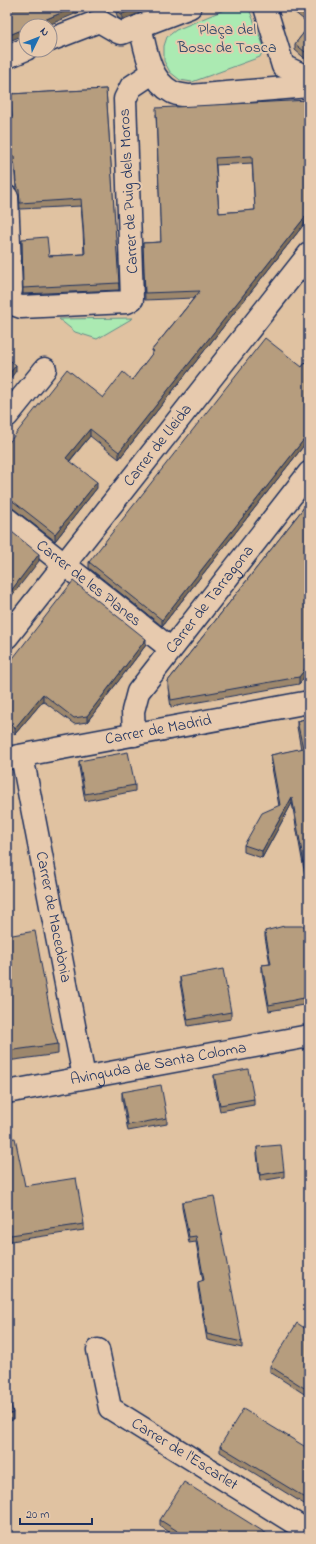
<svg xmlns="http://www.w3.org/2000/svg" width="316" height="1544" font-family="'Indie Flower',sans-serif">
	<rect width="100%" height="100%" fill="#e0c2a1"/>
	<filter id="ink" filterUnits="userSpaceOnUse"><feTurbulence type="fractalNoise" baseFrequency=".025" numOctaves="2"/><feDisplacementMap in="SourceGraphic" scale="8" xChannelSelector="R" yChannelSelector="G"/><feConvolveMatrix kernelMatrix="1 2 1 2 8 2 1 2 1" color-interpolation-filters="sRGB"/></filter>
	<g filter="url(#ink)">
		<g fill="#abeab2" stroke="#638c88">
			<path d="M231,7H246L249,9L264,47L260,57L192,82L180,80L170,72L164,61V46L167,37L176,30Z"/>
			<path d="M133,318L97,339L75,332L59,319Z"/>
		</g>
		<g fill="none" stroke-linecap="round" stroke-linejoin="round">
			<g stroke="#1b2f5e" stroke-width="25">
				<g id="street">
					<path d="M265,7L283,66L309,78"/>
					<path d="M140,26C146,50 149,80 172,92C177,95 184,95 190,96L309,86"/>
					<path d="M50,40L99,21L118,32L122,33L190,7"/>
					<path d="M7,57L26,49"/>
					<path d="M7,197L11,290L7,302"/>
					<path d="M7,302L21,307L127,302L132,299L125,99L131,87L152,73"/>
					<path d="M7,416L45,369"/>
					<path id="s1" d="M7,519L171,649"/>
					<path id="s2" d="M7,637L309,254"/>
					<path id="s3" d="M134,735L133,711L138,692L309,473"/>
					<path id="s4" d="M22,756L84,1077"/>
					<path id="s5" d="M8,758L309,702"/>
					<path id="s6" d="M98,1350L110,1408L309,1532"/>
				</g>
			</g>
			<g stroke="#1b2f5e" stroke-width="25">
				<g id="secondary">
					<path id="s7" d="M7,1092L309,1036"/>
				</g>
			</g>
			<use href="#street" stroke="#e7caae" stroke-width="22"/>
			<use href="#secondary" stroke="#e7caae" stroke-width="22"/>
		</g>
		<g fill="#9d876c" stroke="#1b2f5e" fill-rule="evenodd">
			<path d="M114,7H155L122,20L118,18Z"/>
			<path d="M288,7H309V24Z"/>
			<path d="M309,26V62L295,50V44Z"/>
			<path d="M106,89L119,290L23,294L22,239L49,256L84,254L83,230L81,206L20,209L19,196L16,189L14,163L7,164V117H11L10,94Z"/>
			<path d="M309,100V218L119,459L90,436L70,461L97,488L55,541L14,509L9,507H7V445L103,398L132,380L152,354V350L194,298L145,300L143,243L161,242L156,114ZM252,163L255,210L219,213L216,165Z"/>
			<path d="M309,358V439L162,626L89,568V562L302,367Z"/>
			<path d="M309,501V671L299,684L171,707L168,688V681Z"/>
			<path d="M146,645L87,722L74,724L43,701L15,734L7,728V666Z"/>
			<path d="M309,718V877L305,876L292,803L262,858L244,852V845L279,806L271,762V755L301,749L297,727V721Z"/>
			<path d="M79,761L135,785V791L85,801L79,767Z"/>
			<path d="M309,926V1004L269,1011L262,972V965L270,964L265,937V931Z"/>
			<path d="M7,936L53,1028L58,1044V1054L7,1061Z"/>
			<path d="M180,977L231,1012V1019L188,1026L180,983Z"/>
			<path d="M214,1075L254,1099V1105L220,1111L214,1082Z"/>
			<path d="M122,1092L167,1118V1124L128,1131L122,1099Z"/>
			<path d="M7,1139L25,1186L84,1224V1230L11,1241L7,1238Z"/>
			<path d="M257,1147L284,1171V1177L260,1181L257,1154Z"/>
			<path d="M182,1202L242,1342V1348L207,1340L198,1288V1282L203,1281L196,1242L189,1243L182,1208Z"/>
			<path d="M309,1331V1397L270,1372V1366Z"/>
			<path d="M7,1389L13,1413V1420L7,1421Z"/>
			<path d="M220,1446L309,1449V1507L220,1452Z"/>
			<path d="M160,1520L272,1537H177L160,1526Z"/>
		</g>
		<g fill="#7f6e58" stroke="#1b2f5e">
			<path d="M75,7H87V9L46,26H30Z"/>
			<path d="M139,7H155L122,20V14Z"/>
			<path d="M26,28V34L7,42V36Z"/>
			<path d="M309,212V218L119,459V452Z"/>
			<path d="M16,365V371L7,383V377Z"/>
			<path d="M90,429V436L66,465V458Z"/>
			<path d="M309,433V439L162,626V620Z"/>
			<path d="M97,482V488L55,541V534Z"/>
			<path d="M39,554V561L7,602V596Z"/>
			<path d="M146,639V645L87,722V716Z"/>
			<path d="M309,664V671L299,684V677Z"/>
			<path d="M43,694V701L15,734V728Z"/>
			<path d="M292,797V803L262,858V851Z"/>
		</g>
		<g fill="#b69d7e" stroke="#1b2f5e" fill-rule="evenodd">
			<path d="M7,7H75L30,26H26V28L7,36Z"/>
			<path d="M116,7H139L122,14L118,12Z"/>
			<path d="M296,7H309V18Z"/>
			<path d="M309,26V55L295,44Z"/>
			<path d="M106,89L119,283L23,288L22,239L47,237L49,256L85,254L83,224L81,199L20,203L19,190L16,182L14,156L7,157V117H12L10,94Z"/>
			<path d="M309,100V212L119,452L90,429L66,458L97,482L55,534L14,502L9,500H7V445L67,369L103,398L123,372L132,380L154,351L152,350L200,291L145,293L143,243L161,242L156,108ZM252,156L255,210L219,213L215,158Z"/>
			<path d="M265,338L302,367L309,358V433L162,620L89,562Z"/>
			<path d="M7,358L16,365L7,377Z"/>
			<path d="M309,501V664L299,677L171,700L168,681Z"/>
			<path d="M7,528L39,554L7,596Z"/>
			<path d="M73,581L146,639L87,716L74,718L43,694L15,728L7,722V666Z"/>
			<path d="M309,718V870L305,869L292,797L262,851L244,845L262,813L280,805L271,755L303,748L297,721Z"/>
			<path d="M128,752L135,785L85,794L79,761Z"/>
			<path d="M284,926H309V997L269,1005L262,965L271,964L265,931Z"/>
			<path d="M35,931L53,1028L58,1044L7,1051V936Z"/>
			<path d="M223,969L231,1012L188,1020L180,977Z"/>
			<path d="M248,1069L254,1099L220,1105L214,1075Z"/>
			<path d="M161,1085L167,1118L128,1125L122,1092Z"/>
			<path d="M15,1138L25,1186L76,1178L84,1224L11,1235L7,1232V1139Z"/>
			<path d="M281,1145L284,1171L260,1175L257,1147Z"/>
			<path d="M214,1196L242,1342L207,1334L198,1282L204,1280L196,1236L189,1237L182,1202Z"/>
			<path d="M297,1323L309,1331V1391L270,1366Z"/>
			<path d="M7,1389L13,1413L7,1415Z"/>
			<path d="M243,1409L309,1449V1500L220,1446Z"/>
			<path d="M184,1482L272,1537H187L160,1520Z"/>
		</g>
	</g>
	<g text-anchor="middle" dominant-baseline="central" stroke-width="4" stroke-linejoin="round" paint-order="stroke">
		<g font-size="16" fill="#294266" stroke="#e7caae">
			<text x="227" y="30">Plaça del<tspan x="227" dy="18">Bosc de Tosca</tspan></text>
		</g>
		<g font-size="16" fill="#1b2f5e" stroke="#e7caae">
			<text transform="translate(129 191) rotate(-93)">Carrer de Puig dels Moros</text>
			<text stroke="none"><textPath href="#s2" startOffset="244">Carrer de Lleida</textPath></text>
			<text stroke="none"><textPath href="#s1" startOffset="104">Carrer de les Planes</textPath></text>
			<text stroke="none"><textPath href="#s3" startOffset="161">Carrer de Tarragona</textPath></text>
			<text stroke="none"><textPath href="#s5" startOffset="153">Carrer de Madrid</textPath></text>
			<text stroke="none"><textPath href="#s4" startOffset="164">Carrer de Macedònia</textPath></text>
			<text stroke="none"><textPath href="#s7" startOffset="154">Avinguda de Santa Coloma</textPath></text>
			<text stroke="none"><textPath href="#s6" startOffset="147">Carrer de l'Escarlet</textPath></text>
		</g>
	</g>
	<rect width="316" height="1544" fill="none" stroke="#e7caae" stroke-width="24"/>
	<rect x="12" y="12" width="292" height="1520" fill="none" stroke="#1b2f5e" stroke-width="1.5" filter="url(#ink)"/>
	<g transform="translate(38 38) rotate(47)"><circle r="19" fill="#e7caae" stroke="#958c8e"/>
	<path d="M0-3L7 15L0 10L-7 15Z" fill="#1f6fb2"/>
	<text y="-6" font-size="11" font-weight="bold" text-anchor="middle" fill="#1b2f5e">N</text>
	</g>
	<path d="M20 1518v6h72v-6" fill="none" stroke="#1b2f5e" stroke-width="2"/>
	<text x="26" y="1518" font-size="12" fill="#1b2f5e" stroke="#e7caae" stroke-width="3" paint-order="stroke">20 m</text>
</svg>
